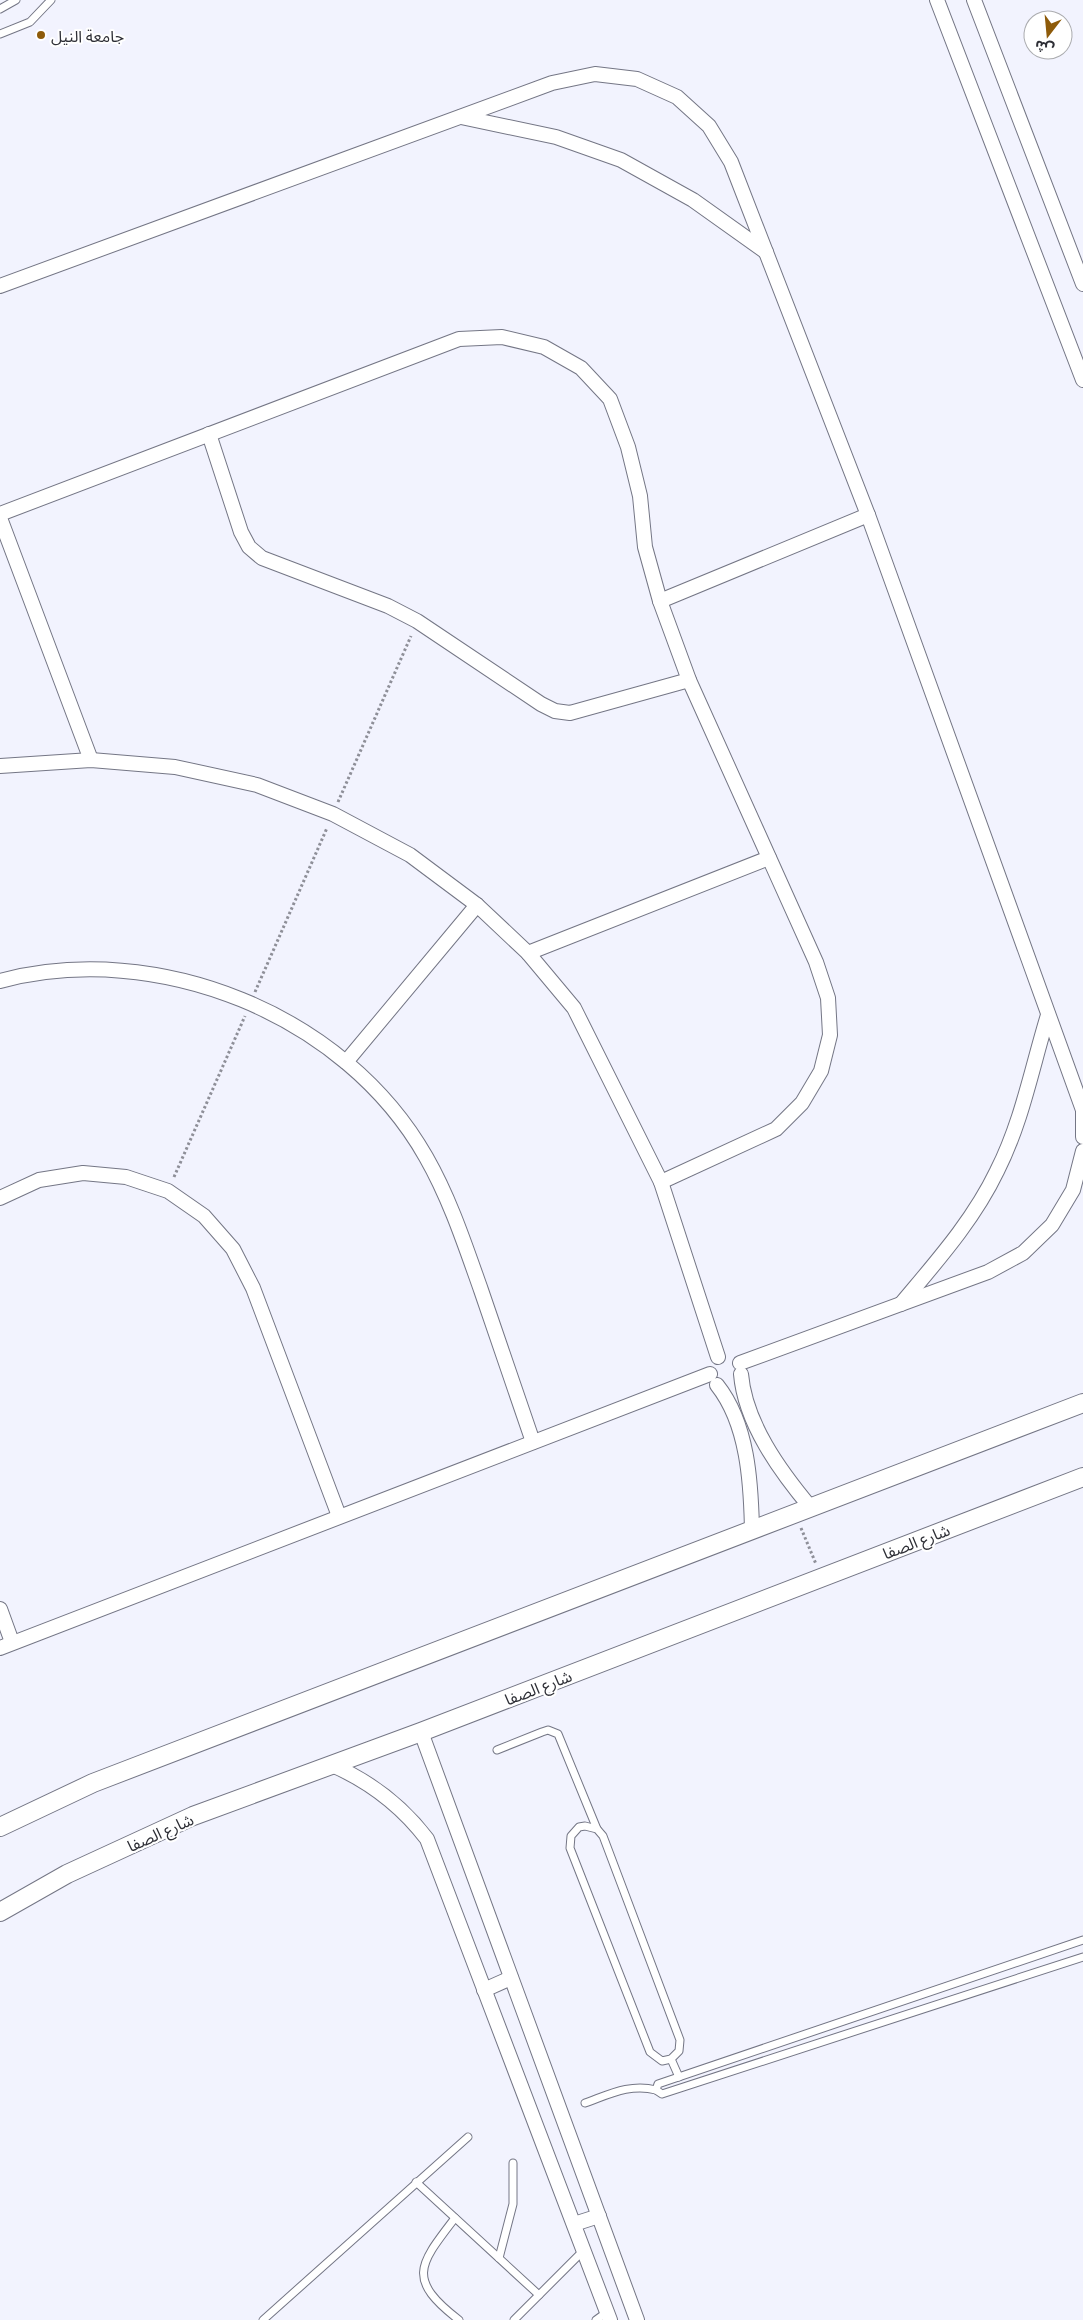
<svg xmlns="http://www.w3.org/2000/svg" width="1083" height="2320" font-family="'Exo 2','Noto Sans Arabic',sans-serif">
	<rect width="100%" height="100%" fill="#f2f3fe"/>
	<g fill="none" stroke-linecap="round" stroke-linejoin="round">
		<g stroke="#747685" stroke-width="9">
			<g id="service">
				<path d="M0,9L16,0"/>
				<path d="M0,34L30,22L51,0"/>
				<path d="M497,1750L542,1732L548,1730L558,1734L597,1829"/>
				<path d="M585,1826L597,1829L603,1836L680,2040L679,2051L671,2059L662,2061L650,2052L570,1848L571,1836L579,1827Z"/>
				<path d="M1083,1940L658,2084L656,2090L662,2094L1083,1957"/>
				<path d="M671,2059L679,2077"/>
				<path d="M585,2103C608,2095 630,2083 656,2090"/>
				<path d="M416,2182L539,2295"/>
				<path d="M455,2218C419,2265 406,2279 459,2320"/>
				<path d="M499,2258L513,2204V2163"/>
				<path d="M263,2320L468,2137"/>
				<path d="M514,2320L583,2251"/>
				<path d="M596,2320L607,2312"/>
			</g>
		</g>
		<g stroke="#747685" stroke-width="16">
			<g id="minor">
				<path d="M937,0L1083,380"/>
				<path d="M974,0L1083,284"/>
				<path d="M461,117L556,137L621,160L693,200L766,252"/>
				<path d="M0,286L552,83L595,74L637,79L677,97L709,126L731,162L868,515L1083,1110V1137"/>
				<path d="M209,434L241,532L249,547L262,558L388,606L417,621L541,704L555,711L570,713L689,680"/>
				<path d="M0,514L459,339L502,337L544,347L581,368L610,399L628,447L640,496L645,547L660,601L689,680L816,962L828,998L830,1035L821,1071L802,1103L776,1129L661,1182"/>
				<path d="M0,518L91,760"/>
				<path d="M660,601L868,515"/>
				<path d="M0,766L91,760L175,767L257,785L333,814L410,855L477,905L528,953L574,1008L661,1182L718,1357"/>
				<path d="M528,953L769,858"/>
				<path d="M0,981C157,939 345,1014 426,1157C450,1199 465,1245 481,1290C498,1341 516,1391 533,1442"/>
				<path d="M346,1062L477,905"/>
				<path d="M0,1198L39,1180L83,1173L126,1177L168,1191L204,1216L233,1249L253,1288L339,1516"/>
				<path d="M901,1304C936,1262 973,1221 997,1171C1022,1122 1032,1067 1048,1015"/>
				<path d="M740,1363L988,1272L1023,1253L1052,1225L1073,1190L1083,1151"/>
				<path d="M741,1374C745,1423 780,1471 811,1508"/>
				<path d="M717,1385C748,1424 751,1483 752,1530"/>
				<path d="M0,1609L12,1642"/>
				<path d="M0,1648L710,1374"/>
				<path d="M421,1732L637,2320"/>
				<path d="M332,1765C371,1782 401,1805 427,1839L610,2320"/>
				<path d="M484,1990L511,1978"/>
				<path d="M574,2224L599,2216"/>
			</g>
		</g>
		<g stroke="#747685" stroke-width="20">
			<g id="tertiary">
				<path d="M0,1827L93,1783L1083,1403"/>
				<path d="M0,1912L67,1874L193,1816L421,1732L1083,1477"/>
			</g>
		</g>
		<g stroke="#8e8f98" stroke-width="3" stroke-dasharray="2.5 2.5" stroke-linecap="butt">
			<path d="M338,802L411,636"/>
			<path d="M255,992L327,828"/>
			<path d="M174,1177L245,1016"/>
			<path d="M801,1528L816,1564"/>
		</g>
		<use href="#service" stroke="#fff" stroke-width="7"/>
		<use href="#minor" stroke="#fff" stroke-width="14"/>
		<use href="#tertiary" stroke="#fff" stroke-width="18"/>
	</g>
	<circle fill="#8e5b0a" stroke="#fff" stroke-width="2" cx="41" cy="35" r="5"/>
	<g text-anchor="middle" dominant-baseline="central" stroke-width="4" stroke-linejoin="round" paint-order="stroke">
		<g font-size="16" fill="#2e2f36" stroke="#fff" text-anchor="start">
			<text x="51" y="35">جامعة النيل</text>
		</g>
		<g font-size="16" fill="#2e2f36" stroke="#fff">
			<text transform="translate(916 1541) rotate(-21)">شارع الصفا</text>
			<text transform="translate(538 1687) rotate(-21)">شارع الصفا</text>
			<text transform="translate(160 1832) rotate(-24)">شارع الصفا</text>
		</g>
	</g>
	<g transform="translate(1048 35) rotate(196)"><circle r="24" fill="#ffffff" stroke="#abacaf"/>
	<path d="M0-4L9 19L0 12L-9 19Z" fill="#8e5b0a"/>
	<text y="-8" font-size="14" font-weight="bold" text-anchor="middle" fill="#2e2f36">ش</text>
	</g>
</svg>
